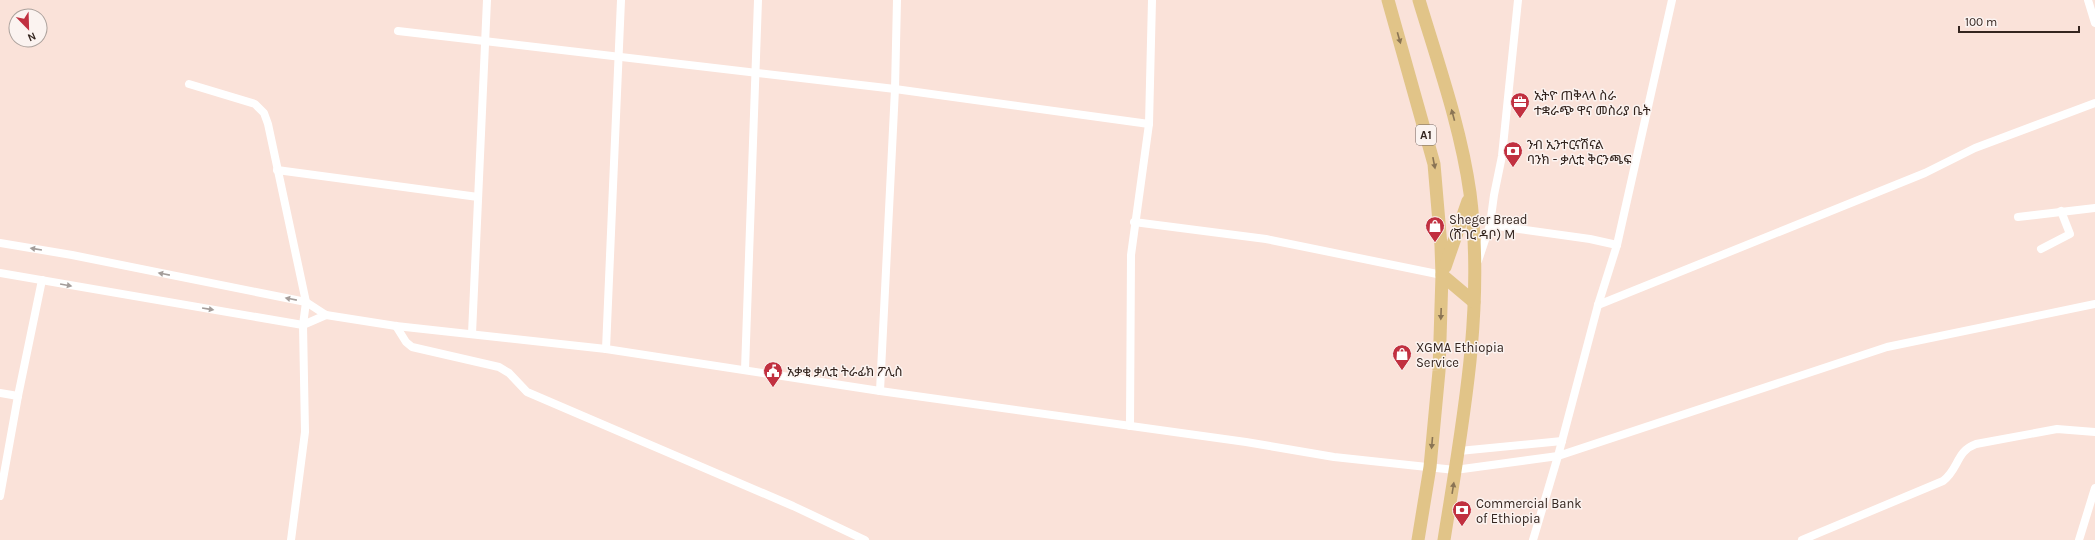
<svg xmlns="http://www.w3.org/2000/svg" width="2095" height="540" font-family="Karla,'Noto Sans Ethiopic',sans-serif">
	<rect width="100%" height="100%" fill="#fae2d9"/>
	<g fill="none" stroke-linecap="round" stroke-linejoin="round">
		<g stroke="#fff" stroke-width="8">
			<path d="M2088,0L2095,23"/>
			<path d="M398,31L895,89L1149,124"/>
			<path d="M189,84L255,104L264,113L268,124L306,302L303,325L305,432L291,540"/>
			<path d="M277,170L478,197"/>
			<path d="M2018,217L2095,208"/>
			<path d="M1134,222L1266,239L1442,275"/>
			<path d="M1490,225L1590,239L1617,245"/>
			<path d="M0,243L72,255L306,302L326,315L396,326L606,349L880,391L1246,442L1334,457L1455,470L1558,456L1887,347L2095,304"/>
			<path d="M2041,249L2070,234L2061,211"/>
			<path d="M1478,261L1490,225L1494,195L1502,156L1518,0"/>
			<path d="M0,273L303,325L326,315"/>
			<path d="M1598,305L1925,173L1975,148L2095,103"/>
			<path d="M396,326L406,342L412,347L499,367L509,373L527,392L793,506L865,540"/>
			<path d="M472,334L487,0"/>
			<path d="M606,349L621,0"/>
			<path d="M745,370L758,0"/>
			<path d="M880,391L895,89L897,0"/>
			<path d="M0,393L18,396"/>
			<path d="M1130,426L1131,255L1149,124L1152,0"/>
			<path d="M1459,451L1562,441"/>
			<path d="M0,496L18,396L42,280"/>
			<path d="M1533,540L1558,456L1598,305L1617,245L1672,0"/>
			<path d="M1802,540L1943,481C1959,469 1956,451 1976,444L2057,429L2095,432"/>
			<path d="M2079,540L2095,488"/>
		</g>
		<g stroke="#e1c488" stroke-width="13">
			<path d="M1388,0L1434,164L1441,246L1442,275L1439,371L1430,467L1418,540"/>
			<path d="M1419,0C1438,63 1461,128 1470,193C1485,309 1462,426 1444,540"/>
			<path d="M1445,267L1468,201"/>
			<path d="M1442,275L1474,302"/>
		</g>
	</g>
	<defs><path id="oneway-solid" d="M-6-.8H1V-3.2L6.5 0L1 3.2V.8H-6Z"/></defs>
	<g fill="#8a7454">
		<use href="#oneway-solid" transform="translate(1399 38) rotate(74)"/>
		<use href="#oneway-solid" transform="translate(1453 115) rotate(-105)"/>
		<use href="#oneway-solid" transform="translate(1434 163) rotate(79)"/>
		<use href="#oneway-solid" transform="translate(1441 314) rotate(92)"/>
		<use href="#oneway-solid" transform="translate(1432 443) rotate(95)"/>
		<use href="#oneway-solid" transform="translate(1453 488) rotate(-81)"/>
	</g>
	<g fill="#a49d9a">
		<use href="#oneway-solid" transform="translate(36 249) rotate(-171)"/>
		<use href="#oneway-solid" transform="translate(164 274) rotate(-169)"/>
		<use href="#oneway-solid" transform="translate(66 285) rotate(10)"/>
		<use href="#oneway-solid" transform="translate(291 299) rotate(-169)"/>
		<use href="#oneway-solid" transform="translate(208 309) rotate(9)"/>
	</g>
	<defs>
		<g id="office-pin" transform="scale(1)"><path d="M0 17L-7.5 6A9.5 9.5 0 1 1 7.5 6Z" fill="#c13040" stroke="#fbf3f0"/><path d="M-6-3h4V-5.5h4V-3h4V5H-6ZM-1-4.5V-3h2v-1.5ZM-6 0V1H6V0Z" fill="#fff"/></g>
		<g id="bank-pin" transform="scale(1)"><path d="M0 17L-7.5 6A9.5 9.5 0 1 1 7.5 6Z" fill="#c13040" stroke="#fbf3f0"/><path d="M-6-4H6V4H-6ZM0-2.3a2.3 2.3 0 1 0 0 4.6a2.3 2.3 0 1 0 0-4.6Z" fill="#fff"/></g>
		<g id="shop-pin" transform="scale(1)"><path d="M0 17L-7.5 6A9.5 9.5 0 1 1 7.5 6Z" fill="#c13040" stroke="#fbf3f0"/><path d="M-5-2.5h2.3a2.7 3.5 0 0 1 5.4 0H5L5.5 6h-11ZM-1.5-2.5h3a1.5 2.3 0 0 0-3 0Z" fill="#fff"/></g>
		<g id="civic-pin" transform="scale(1)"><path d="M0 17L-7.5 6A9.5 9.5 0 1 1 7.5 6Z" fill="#c13040" stroke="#fbf3f0"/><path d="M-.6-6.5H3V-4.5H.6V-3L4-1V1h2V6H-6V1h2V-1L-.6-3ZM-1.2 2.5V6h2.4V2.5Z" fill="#fff"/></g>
	</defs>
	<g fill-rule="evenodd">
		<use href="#office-pin" x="1520" y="102"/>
		<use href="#bank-pin" x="1513" y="151"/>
		<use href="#shop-pin" x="1435" y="226"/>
		<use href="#shop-pin" x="1402" y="354"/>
		<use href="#civic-pin" x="773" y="371"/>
		<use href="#bank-pin" x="1462" y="510"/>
	</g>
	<g text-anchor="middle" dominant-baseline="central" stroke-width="3" stroke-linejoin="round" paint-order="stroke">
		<rect fill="#fbf3f0" stroke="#70635e" stroke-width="1" x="1416" y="125" width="20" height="20" rx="3"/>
		<g font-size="12" font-weight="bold" fill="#34251f">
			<text x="1426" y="135">A1</text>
		</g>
		<g font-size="13" fill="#34251f" stroke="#fbf3f0" text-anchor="start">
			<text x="1534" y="95">ኢትዮ ጠቅላላ ስራ<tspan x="1534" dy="15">ተቋራጭ ዋና መስሪያ ቤት</tspan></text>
			<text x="1527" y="144">ንብ ኢንተርናሽናል<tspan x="1527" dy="15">ባንክ - ቃሊቲ ቅርንጫፍ</tspan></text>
			<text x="1449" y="219">Sheger Bread<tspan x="1449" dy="15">(ሸገር ዳቦ) M</tspan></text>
			<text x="1416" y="347">XGMA Ethiopia<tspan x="1416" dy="15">Service</tspan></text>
			<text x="787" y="371">አቃቂ ቃሊቲ ትራፊክ ፖሊስ</text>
			<text x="1476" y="503">Commercial Bank<tspan x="1476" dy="15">of Ethiopia</tspan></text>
		</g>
	</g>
	<g transform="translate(28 28) rotate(157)"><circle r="19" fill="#fbf3f0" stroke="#aba19c"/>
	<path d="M0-3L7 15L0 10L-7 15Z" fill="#c13040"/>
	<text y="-6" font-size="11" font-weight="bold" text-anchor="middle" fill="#34251f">N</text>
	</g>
	<path d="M1959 26v6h120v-6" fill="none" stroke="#34251f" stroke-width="2"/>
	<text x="1965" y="26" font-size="12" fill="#34251f" stroke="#fbf3f0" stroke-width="3" paint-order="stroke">100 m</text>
</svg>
